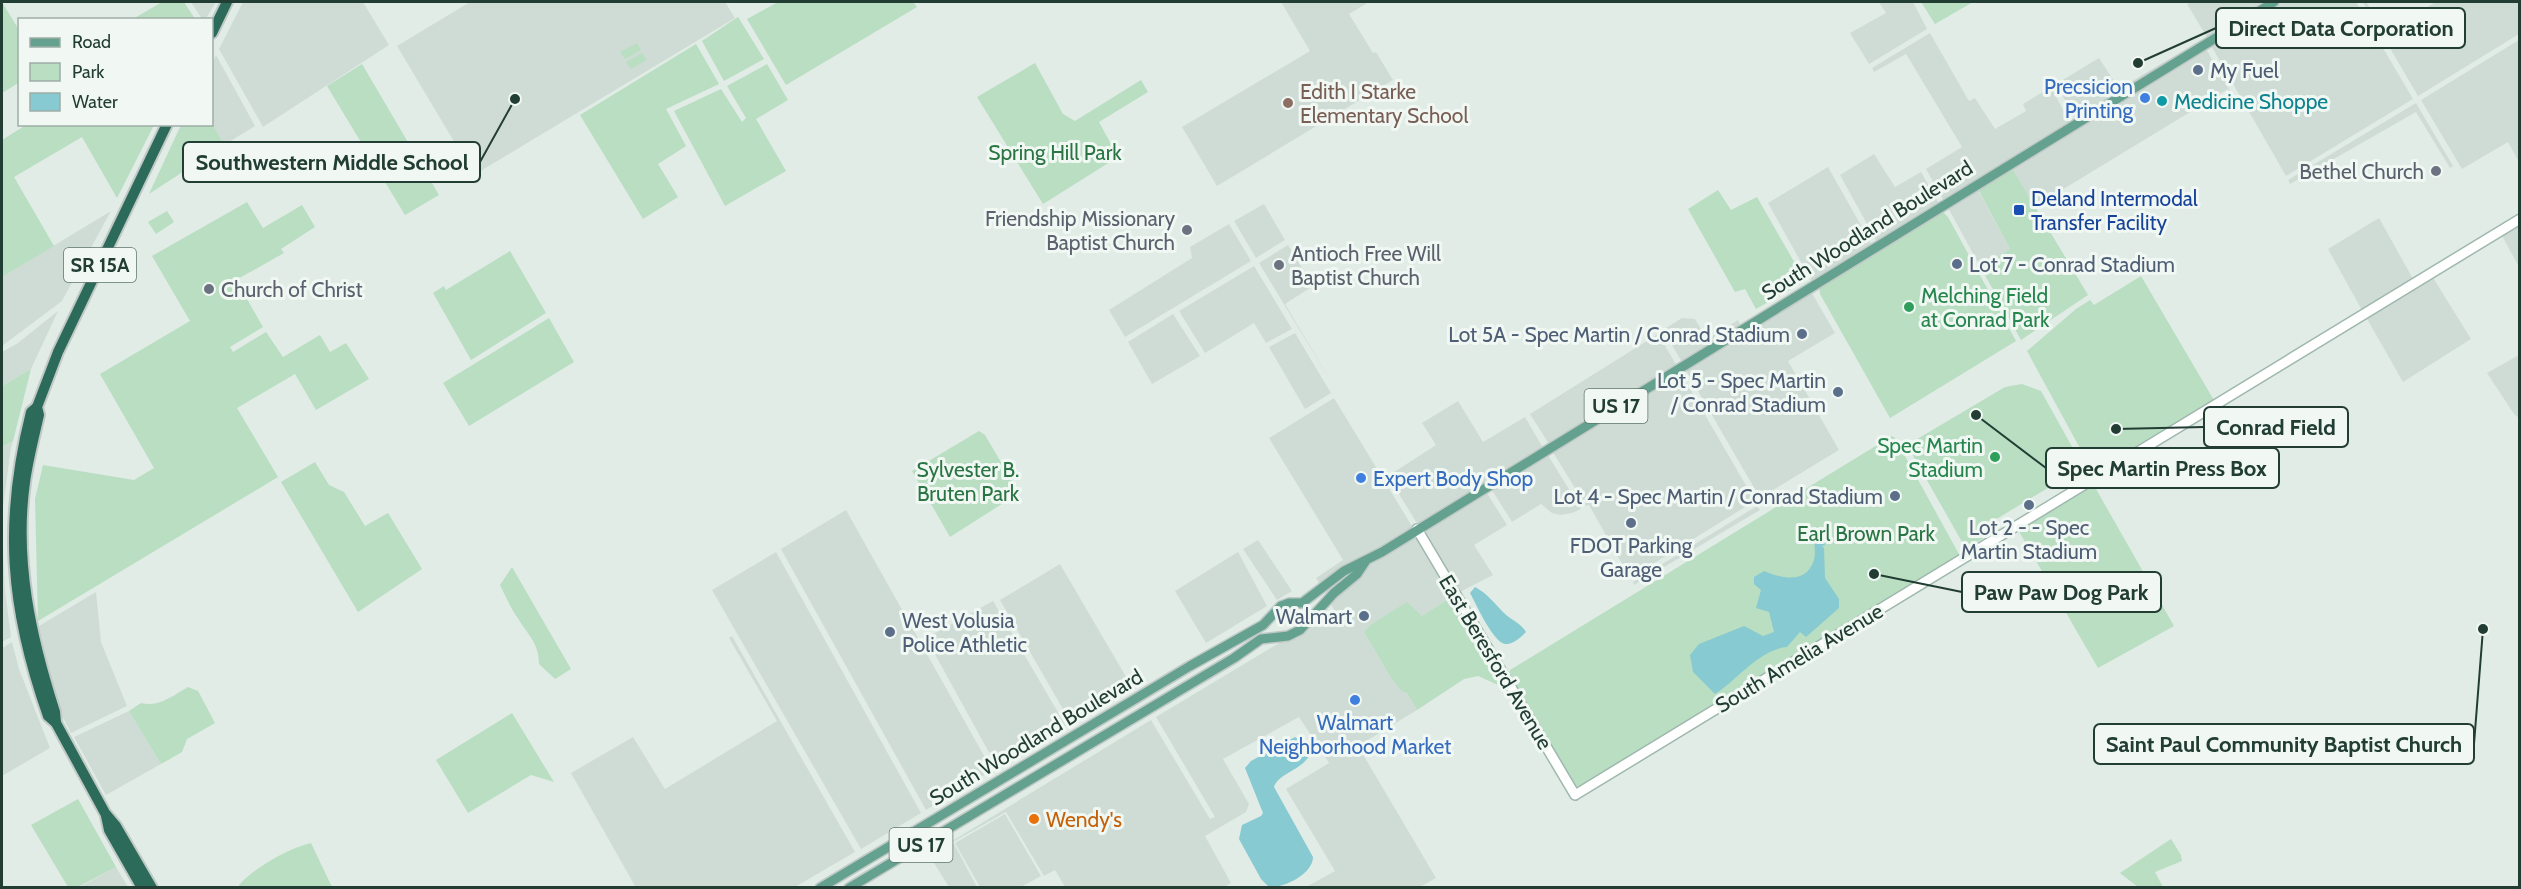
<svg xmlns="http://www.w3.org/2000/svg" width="2521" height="889" font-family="Cabin,sans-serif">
	<rect width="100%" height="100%" fill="#e1ece6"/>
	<g fill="#cfdcd5">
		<path d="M191,2H216L205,20L202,19Z"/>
		<path d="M243,2H363L389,45L263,127L219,49Z"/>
		<path d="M470,2H725L735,18L474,175L397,46Z"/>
		<path d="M1281,2H1369L1349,14L1373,53L1376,52L1393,80L1217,186L1182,127L1310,51Z"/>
		<path d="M1879,2H1913L1927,29L1869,64L1850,33L1886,13Z"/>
		<path d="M2192,2H2269L2208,39L2187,4Z"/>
		<path d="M2279,2H2356L2413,99L2286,176L2210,44Z"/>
		<path d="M2363,2H2366L2385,31L2436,2H2519V34L2418,96Z"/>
		<path d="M1930,33L1969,101L1975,98L1995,129L2026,111L2023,104L2051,87L2070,123L1944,201L1926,169L1962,147L1906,54L1874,72L1872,68Z"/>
		<path d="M2201,40L2203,43L2076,120L2056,84L2099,58L2119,89Z"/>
		<path d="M2519,40V162L2508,142L2462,169L2421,100Z"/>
		<path d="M2205,47L2244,115L2228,89L2034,207L2013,170L1978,190L2010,249L1981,268L1947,206Z"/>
		<path d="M216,55L255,126L224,145L212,123V63Z"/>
		<path d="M2416,103L2453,166L2450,168L2416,112L2290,184L2288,180Z"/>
		<path d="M1874,154L1895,187L1921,172L1939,204L1877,242L1840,175Z"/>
		<path d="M1828,167L1872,245L1812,282L1768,203Z"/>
		<path d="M1264,204L1285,240L1256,258L1234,221Z"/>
		<path d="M111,211L62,301L2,346V277Z"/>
		<path d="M2379,218L2413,279L2363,312L2328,249Z"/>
		<path d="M2519,222V267L2501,234Z"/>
		<path d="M1229,224L1251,261L1125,337L1109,310L1192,258L1190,247Z"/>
		<path d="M1288,245L1313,286L1285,304L1336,390L1259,263Z"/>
		<path d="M1254,266L1292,329L1266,343L1254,323L1205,353L1179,311Z"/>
		<path d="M2432,276L2471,339L2403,382L2366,317Z"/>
		<path d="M1810,290L1835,333L1788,361L1839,450L1760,498L1684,367Z"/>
		<path d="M58,311L31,369L2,386V352L18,343Z"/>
		<path d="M1173,314L1200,356L1152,384L1128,342Z"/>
		<path d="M1682,318L1695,319L1707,339L1738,320L1741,326L1682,362L1663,330Z"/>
		<path d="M1295,333L1331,393L1305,409L1269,347Z"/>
		<path d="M1658,334L1677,366L1549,444L1530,414Z"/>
		<path d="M2519,355V418L2514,414L2487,373Z"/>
		<path d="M1679,370L1755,501L1630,578L1589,505L1586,506L1551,449Z"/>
		<path d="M1334,398L1413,528L1321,586L1316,578L1343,560L1269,438Z"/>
		<path d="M1458,401L1483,442L1525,417L1543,448L1418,525L1388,476L1436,445L1422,423Z"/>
		<path d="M13,441L11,447L2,515V447Z"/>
		<path d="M1546,452L1581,509L1572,513L1560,515L1552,513L1541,504L1512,522L1490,487Z"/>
		<path d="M1485,490L1507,525L1474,545L1493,575L1458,593L1421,530Z"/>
		<path d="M1757,506L1760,510L1634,585L1633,582Z"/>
		<path d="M846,510L992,770L926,810L781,549Z"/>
		<path d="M2,524L5,591L11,637L2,642Z"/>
		<path d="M1416,533L1453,596L1422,616L1407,603L1370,625L1364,632L1391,678L1407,693L1417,710L1358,746L1436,878L1420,887H1306L1335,871L1286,789L1329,763L1299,717L1223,759L1249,804L1246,812L1205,836L1231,883L1224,887H1065L1055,870L1044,876L1006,812L953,842L977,887H949L929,855L1151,720L1210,819L1215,817L1156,717L1334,610L1330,602L1367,564Z"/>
		<path d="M1258,540L1292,591L1277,600L1243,549Z"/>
		<path d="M776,552L921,813L861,849L712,590Z"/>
		<path d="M1238,552L1267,606L1206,643L1175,591Z"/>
		<path d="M1060,564L1132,687L1071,723L1000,600Z"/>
		<path d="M96,592L101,642L127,706L71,733L62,716L51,681L39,626Z"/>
		<path d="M993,601L1066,726L997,767L926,638Z"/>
		<path d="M732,636L855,852L795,887H633L635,886L571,773L633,737L665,789L777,721L729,638Z"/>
		<path d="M12,642L19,669L50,748L2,776V648Z"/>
		<path d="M129,711L161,764L106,795L74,737Z"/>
		<path d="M1005,814L1041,876L1021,887H980L955,843Z"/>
		<path d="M116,867L128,887L78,888Z"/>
	</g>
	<g fill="#b9dec1">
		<path d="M2,2L19,30L20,82L2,93Z"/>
		<path d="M162,2H184L195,19H133Z"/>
		<path d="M778,2H913L917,7L786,85L747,19Z"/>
		<path d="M1921,2H1973L1935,24Z"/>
		<path d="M738,17L764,59L724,81L702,41Z"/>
		<path d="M637,43L641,50L625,59L620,52Z"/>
		<path d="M696,44L719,84L666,109L686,146L658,164L678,197L643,219L580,115Z"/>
		<path d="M642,53L647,60L631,69L626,62Z"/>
		<path d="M1035,63L1063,114L1075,121L1141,80L1148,92L1099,122L1118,157L1043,204L977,97Z"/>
		<path d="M362,64L439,195L405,215L327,86Z"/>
		<path d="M767,64L788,100L756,119L786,171L725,206L674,111L721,89L742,122L746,118L727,86Z"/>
		<path d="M212,123L224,145L149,194L181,125Z"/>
		<path d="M26,125H154L117,198L82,137L14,177L54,246L2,277V140Z"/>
		<path d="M2013,170L2088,295L2021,340L1981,268L2010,249L1978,189Z"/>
		<path d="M1718,190L1731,210L1757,197L1805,281L1756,309L1745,289L1735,292L1688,209Z"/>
		<path d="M247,202L263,228L302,205L315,227L281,249L284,253L236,280L263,327L230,347L233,352L266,332L283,357L320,335L330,352L346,343L369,379L316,410L295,374L237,408L278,477L38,621L35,499L43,465L134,480L154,468L100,374L190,321L152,256Z"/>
		<path d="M167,211L174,222L156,234L148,222Z"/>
		<path d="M1942,211L1948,217L2016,341L1890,418L1820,294L1819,286Z"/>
		<path d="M510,251L546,313L471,360L433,293L444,286L446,290Z"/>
		<path d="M2141,276L2215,402L2094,474L2027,351L2076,309L2090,300L2094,305Z"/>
		<path d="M549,318L574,362L469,426L443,383Z"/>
		<path d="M31,369L13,441L2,447V386Z"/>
		<path d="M2022,384L2041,391L2080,461L2071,467L2066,477L1980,529L1985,537L1966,549L1907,445L2005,387Z"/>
		<path d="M979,431L985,435L1019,493L950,537L912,471Z"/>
		<path d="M1892,436L1895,438L1960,556L1582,787L1576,786L1509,677L1510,670Z"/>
		<path d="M315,462L329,485L344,492L365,526L388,513L422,569L358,612L281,482Z"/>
		<path d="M2092,482L2174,626L2098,668L2017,528Z"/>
		<path d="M512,567L571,669L555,679L539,664C539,644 529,636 519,620C511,609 506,597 500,585Z"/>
		<path d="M1453,596L1505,683L1498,685L1478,676L1464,679L1417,710L1407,693L1402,691L1391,678L1364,632L1370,625L1407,602L1422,616Z"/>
		<path d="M188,687L198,691L215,723L187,739L182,752L161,764L129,711L141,703C158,708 174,695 188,687Z"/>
		<path d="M512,713L554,782L531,775L468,813L436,760Z"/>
		<path d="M78,799L116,867L78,887H68L31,825Z"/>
		<path d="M2171,839L2181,855L2182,861L2155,872L2163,887H2138L2120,873Z"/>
		<path d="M311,843L331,885L334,887H240L239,885C254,868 289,848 311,843Z"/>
	</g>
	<g fill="#87cad2">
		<path d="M1822,529L1825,545L1822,546L1824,548L1825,578L1839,599V608L1806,637L1800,632L1787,647C1760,649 1737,680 1715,694L1693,672L1690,655L1699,644L1744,626L1763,636L1774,632L1769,612L1756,608L1761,590L1754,584V577L1764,571C1781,578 1806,585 1814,560C1816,553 1814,543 1814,536Z"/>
		<path d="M1475,587C1488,594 1494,603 1504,613C1511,620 1521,623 1526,632C1521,637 1513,645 1505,644C1493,642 1476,604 1470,593Z"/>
		<path d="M1295,737L1305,744L1309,756C1301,770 1278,774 1274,787L1313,857C1313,874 1284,888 1269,887L1261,879L1239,839L1242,825L1261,816L1263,813L1245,768L1251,761Z"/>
	</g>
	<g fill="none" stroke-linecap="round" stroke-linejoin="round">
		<g stroke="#9fb8ae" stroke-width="12">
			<path id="secondary" d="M1417,529L1575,795L2520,219"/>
		</g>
		<g stroke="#c1c9c6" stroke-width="12">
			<g id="primary">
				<path d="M820,888L1190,666L1263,625L1281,606L1289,603H1302L1344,571L1382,552L2274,2"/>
				<path d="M849,888L1234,658L1261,639L1288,636L1300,630L1334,593L1357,574L1365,562"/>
			</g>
		</g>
		<g stroke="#c1c9c6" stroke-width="14">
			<g id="highway">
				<path d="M212,33L227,2"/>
				<path d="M37,407L31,412C3,523 10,608 48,716L56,723L105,813L116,826L152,888"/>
				<path d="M56,723L55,712C31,637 14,561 25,482C28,460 34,437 39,415L37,407L58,352L167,124"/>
				<path d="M106,816L109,830L142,888"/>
			</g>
		</g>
		<use href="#secondary" stroke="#fff" stroke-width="9"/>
		<use href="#primary" stroke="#64a28f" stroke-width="9"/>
		<use href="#highway" stroke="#2c6a5a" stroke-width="10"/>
	</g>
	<g fill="#5c6f8a" stroke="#f1f8f4" stroke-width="2">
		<circle cx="2198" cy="70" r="6"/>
		<circle cx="1957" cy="264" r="6"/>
		<circle cx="1802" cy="334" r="6"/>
		<circle cx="1838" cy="392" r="6"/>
		<circle cx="1895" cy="496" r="6"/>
		<circle cx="2029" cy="505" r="6"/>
		<circle cx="1631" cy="523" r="6"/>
		<circle cx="1364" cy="616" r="6"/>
		<circle cx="890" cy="632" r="6"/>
	</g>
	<g fill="#3f7fe0" stroke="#f1f8f4" stroke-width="2">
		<circle cx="2145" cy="98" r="6"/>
		<circle cx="1361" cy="478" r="6"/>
		<circle cx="1355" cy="700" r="6"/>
	</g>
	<circle fill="#0f9aa8" stroke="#f1f8f4" stroke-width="2" cx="2162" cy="101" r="6"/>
	<circle fill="#8d6e63" stroke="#f1f8f4" stroke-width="2" cx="1288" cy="103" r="6"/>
	<g fill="#6b7280" stroke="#f1f8f4" stroke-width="2">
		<circle cx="2436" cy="171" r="6"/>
		<circle cx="1187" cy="230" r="6"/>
		<circle cx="1279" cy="265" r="6"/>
		<circle cx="209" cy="289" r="6"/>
	</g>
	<rect fill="#1a4fb4" stroke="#f1f8f4" stroke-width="2" x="2013" y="204" width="12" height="12" rx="3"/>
	<g fill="#2e9e5b" stroke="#f1f8f4" stroke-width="2">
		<circle cx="1909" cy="307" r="6"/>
		<circle cx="1995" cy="457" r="6"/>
	</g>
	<circle fill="#e8710a" stroke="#f1f8f4" stroke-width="2" cx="1034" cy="819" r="6"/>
	<g text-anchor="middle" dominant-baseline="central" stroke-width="6" stroke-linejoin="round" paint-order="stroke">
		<g fill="#f1f8f4" stroke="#5f756e" stroke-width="1.5">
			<rect x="64" y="248" width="72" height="34" rx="4.5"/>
			<rect x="1584.5" y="389" width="63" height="34" rx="4.5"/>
			<rect x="889.5" y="828" width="63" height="34" rx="4.5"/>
		</g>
		<g font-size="20" font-weight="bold" fill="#213d34">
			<text x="100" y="265">SR 15A</text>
			<text x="1616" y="406">US 17</text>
			<text x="921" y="845">US 17</text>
		</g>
		<g font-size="21" fill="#4e5e75" stroke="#f1f8f4" text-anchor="end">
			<text x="2210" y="70" text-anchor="start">My Fuel</text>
			<text x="1969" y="264" text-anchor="start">Lot 7 - Conrad Stadium</text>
			<text x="1790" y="334">Lot 5A - Spec Martin / Conrad Stadium</text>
			<text x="1826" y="380">Lot 5 - Spec Martin<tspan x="1826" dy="24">/ Conrad Stadium</tspan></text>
			<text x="1883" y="496">Lot 4 - Spec Martin / Conrad Stadium</text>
			<text x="2029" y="527" text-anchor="middle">Lot 2 - - Spec<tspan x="2029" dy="24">Martin Stadium</tspan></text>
			<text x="1631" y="545" text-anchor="middle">FDOT Parking<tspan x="1631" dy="24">Garage</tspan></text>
			<text x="1352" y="616">Walmart</text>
			<text x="902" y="620" text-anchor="start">West Volusia<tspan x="902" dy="24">Police Athletic</tspan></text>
		</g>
		<g font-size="21" fill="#366cbe" stroke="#f1f8f4" text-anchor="end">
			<text x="2133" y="86">Precsicion<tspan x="2133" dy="24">Printing</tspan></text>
			<text x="1373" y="478" text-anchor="start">Expert Body Shop</text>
			<text x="1355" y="722" text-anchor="middle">Walmart<tspan x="1355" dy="24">Neighborhood Market</tspan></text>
		</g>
		<g font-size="21" fill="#785e54" stroke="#f1f8f4" text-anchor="start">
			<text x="1300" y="91">Edith I Starke<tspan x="1300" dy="24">Elementary School</tspan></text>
		</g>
		<g font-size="21" fill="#0d838f" stroke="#f1f8f4" text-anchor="start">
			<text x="2174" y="101">Medicine Shoppe</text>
		</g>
		<g font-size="21" fill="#2a7543" stroke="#f1f8f4">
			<text x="1055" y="152">Spring Hill Park</text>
			<text x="968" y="469">Sylvester B.<tspan x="968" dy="24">Bruten Park</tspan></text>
			<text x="1866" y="533">Earl Brown Park</text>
		</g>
		<g font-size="21" fill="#5b616d" stroke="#f1f8f4" text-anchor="end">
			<text x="2424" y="171">Bethel Church</text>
			<text x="1175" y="218">Friendship Missionary<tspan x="1175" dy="24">Baptist Church</tspan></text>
			<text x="1291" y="253" text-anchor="start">Antioch Free Will<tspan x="1291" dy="24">Baptist Church</tspan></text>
			<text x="221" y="289" text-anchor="start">Church of Christ</text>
		</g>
		<g font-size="21" fill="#164399" stroke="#f1f8f4" text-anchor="start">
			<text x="2031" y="198">Deland Intermodal<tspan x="2031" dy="24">Transfer Facility</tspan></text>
		</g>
		<g font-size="21" fill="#213d34" stroke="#f1f8f4">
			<text transform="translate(1867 230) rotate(-32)">South Woodland Boulevard</text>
			<text transform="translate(1799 658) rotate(-31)">South Amelia Avenue</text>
			<text transform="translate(1496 662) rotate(59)">East Beresford Avenue</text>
			<text transform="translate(1036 737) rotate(-31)">South Woodland Boulevard</text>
		</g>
		<g font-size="21" fill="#27864d" stroke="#f1f8f4" text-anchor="start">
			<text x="1921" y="295">Melching Field<tspan x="1921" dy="24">at Conrad Park</tspan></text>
			<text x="1983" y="445" text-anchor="end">Spec Martin<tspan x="1983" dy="24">Stadium</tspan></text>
		</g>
		<g font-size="21" fill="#c56008" stroke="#f1f8f4" text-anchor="start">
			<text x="1046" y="819">Wendy's</text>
		</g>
	</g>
	<path fill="none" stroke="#213d34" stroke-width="2" d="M2138 63L2216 28M515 99L480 162M2116 429L2204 427M1976 415L2046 468M1874 574L1962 592M2483 629L2474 744"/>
	<g fill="#213d34" stroke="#f1f8f4" stroke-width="2">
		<circle cx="2138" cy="63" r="6"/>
		<circle cx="515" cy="99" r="6"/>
		<circle cx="2116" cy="429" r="6"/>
		<circle cx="1976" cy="415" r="6"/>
		<circle cx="1874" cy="574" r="6"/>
		<circle cx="2483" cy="629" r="6"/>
	</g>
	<g fill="#f1f8f4" stroke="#213d34" stroke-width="2">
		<rect x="2216" y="8" width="249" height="40" rx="6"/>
		<rect x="183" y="142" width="297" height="40" rx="6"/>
		<rect x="2204" y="407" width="144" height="40" rx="6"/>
		<rect x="2046" y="448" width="233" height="40" rx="6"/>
		<rect x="1962" y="572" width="199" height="40" rx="6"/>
		<rect x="2094" y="724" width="380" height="40" rx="6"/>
	</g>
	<g font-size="22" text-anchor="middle" font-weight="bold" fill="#213d34">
		<text x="2341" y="36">Direct Data Corporation</text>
		<text x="332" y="170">Southwestern Middle School</text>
		<text x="2276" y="435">Conrad Field</text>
		<text x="2162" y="476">Spec Martin Press Box</text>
		<text x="2061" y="600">Paw Paw Dog Park</text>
		<text x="2284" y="752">Saint Paul Community Baptist Church</text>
	</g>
	<rect width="2521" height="889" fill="none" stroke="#213d34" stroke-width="6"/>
	<rect x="18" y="18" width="195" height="108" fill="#f1f8f4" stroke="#9eada7" stroke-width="1.5"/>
	<rect x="30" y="38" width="30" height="9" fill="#64a28f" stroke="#9eada7" stroke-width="1.5"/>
	<text x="72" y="48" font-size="18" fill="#213d34">Road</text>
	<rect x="30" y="63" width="30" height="18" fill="#b9dec1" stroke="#9eada7" stroke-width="1.5"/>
	<text x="72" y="78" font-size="18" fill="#213d34">Park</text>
	<rect x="30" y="93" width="30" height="18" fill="#87cad2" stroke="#9eada7" stroke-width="1.5"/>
	<text x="72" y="108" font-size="18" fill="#213d34">Water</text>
</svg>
